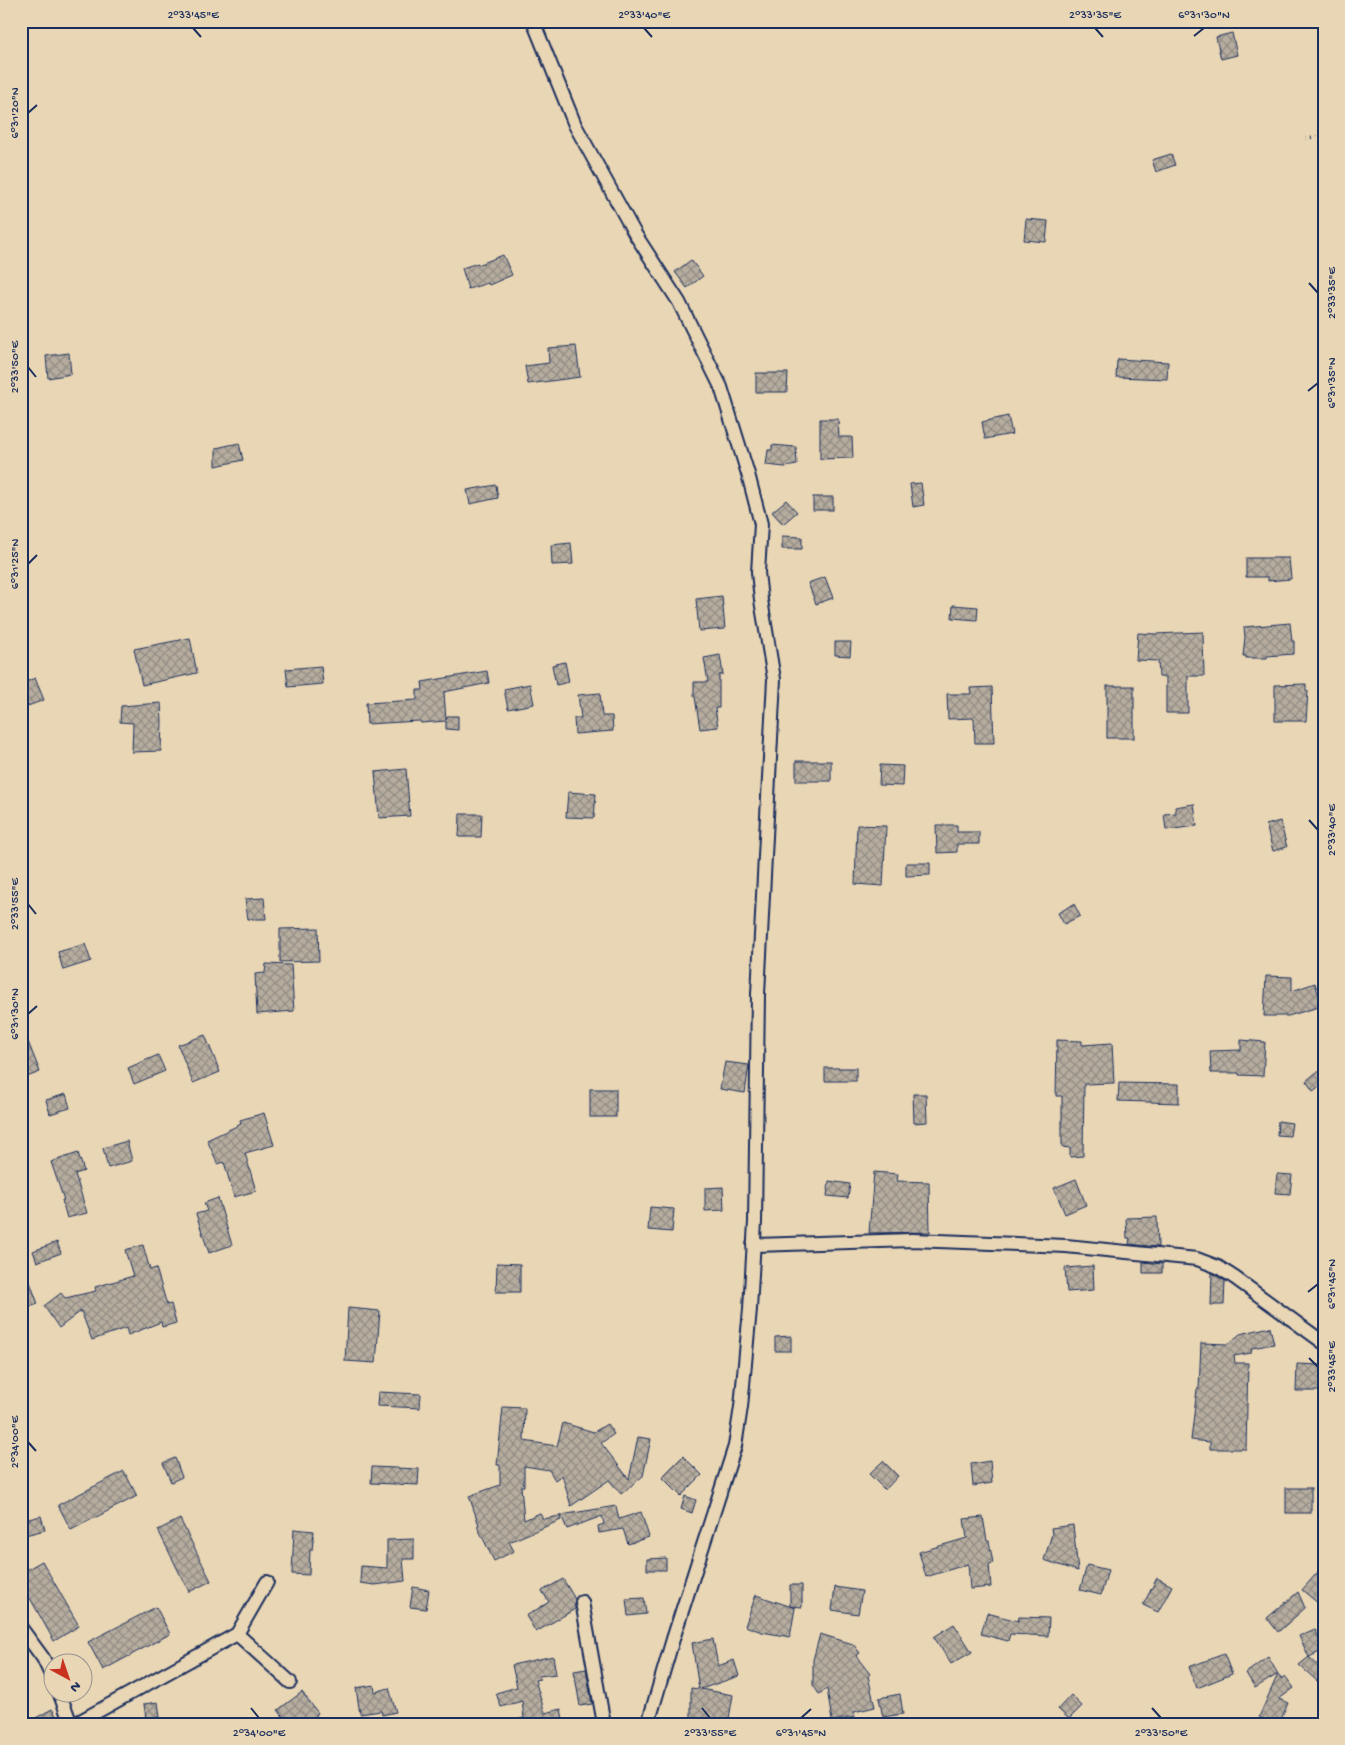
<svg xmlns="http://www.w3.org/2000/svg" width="1345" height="1745" font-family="'Gochi Hand',sans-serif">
	<defs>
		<pattern id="building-cross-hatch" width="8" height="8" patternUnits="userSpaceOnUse" patternTransform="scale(1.25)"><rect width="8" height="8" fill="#b6ad9f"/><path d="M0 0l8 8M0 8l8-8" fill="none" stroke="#938d85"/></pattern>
	</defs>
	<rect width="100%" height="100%" fill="#e9d6b4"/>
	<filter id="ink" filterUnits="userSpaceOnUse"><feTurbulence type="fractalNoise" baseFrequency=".02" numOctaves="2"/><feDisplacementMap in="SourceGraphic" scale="10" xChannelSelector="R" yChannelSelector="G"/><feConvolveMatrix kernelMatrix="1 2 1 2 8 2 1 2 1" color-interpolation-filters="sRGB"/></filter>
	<g filter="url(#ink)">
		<g fill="url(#building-cross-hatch)" stroke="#1b2f5e">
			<path d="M1232,33L1237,55L1221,59L1216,37Z"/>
			<path d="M1171,154L1175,165L1156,172L1152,160Z"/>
			<path d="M1026,219L1048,221L1046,242L1024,240Z"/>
			<path d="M503,255L512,275L489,285L488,283L468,289L462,268L478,263V265Z"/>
			<path d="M691,260L703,276L687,288L675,272Z"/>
			<path d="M576,346L580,377L528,384L525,366L549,363L548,348Z"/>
			<path d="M69,353L71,374L48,378L46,356Z"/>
			<path d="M1118,359L1168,362L1167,379L1116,377L1117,361H1118Z"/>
			<path d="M756,373H788L787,392H756Z"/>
			<path d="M1008,416L1012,434L985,439L982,422Z"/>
			<path d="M820,419H838L839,437H852L853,458L820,459Z"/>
			<path d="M239,443L243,460L216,466V448Z"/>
			<path d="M772,445L796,447L797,465L785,467L766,465L768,450H772Z"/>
			<path d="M921,483L924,505L913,507L910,484Z"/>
			<path d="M496,485L498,498L470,504L467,490Z"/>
			<rect x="813" y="497" width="20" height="13"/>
			<path d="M786,500L797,512L783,524L772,512Z"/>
			<path d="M782,536L802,537V549H782Z"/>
			<path d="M571,543L573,564L552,565L551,545Z"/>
			<path d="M1246,558H1289L1291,579L1268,581V577H1246Z"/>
			<path d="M825,577L833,598L816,604L808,583Z"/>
			<path d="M722,596L725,629L699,631L696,599Z"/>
			<path d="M953,605L978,607L977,620L952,618Z"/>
			<path d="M1290,623L1292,641H1294V654L1267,656V658H1246V656H1243L1245,637L1244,627Z"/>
			<path d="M1203,632L1204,676H1188V713H1166V677H1159L1158,661L1136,660L1138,633L1155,634Z"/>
			<path d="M190,638L197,673L142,685L134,649Z"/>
			<path d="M835,642H851L850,656L835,655Z"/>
			<path d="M720,655L723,674L719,675V708H715L718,727L700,729L695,697H694V682H708L704,658Z"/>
			<path d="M565,662L569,682L556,685L552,665Z"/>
			<path d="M321,666L323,684L288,687L286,669Z"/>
			<path d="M487,671L489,683L444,692L446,720L447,716H458V730L446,729V721L421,723L419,721L367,724L366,703L417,700V690H423L422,682Z"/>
			<path d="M35,678L44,700L25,707L21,699V684Z"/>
			<path d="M530,684L534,704L508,709L504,689Z"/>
			<path d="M1306,684V691H1308L1306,721H1275V685Z"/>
			<rect x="1107" y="686" width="27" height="52"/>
			<path d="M992,687L994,743H975L974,718L948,719L947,694H971L970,688Z"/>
			<path d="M600,693L602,716H612L613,731L575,734L574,718H581L578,695Z"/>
			<path d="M161,703L162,721L161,751L132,752L133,723L120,722L121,706Z"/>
			<rect x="796" y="761" width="35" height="20"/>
			<path d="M880,765L903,766L902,786L879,785Z"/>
			<path d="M406,769L410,816L379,818L375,772Z"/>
			<path d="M568,792L596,794L594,818L566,817Z"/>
			<path d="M1194,804L1197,826L1166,830L1164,814L1176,813L1175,807Z"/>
			<path d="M460,814H482L481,837H459Z"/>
			<path d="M1280,821L1287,847L1273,851L1266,825Z"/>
			<path d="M857,825L886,826L883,886L855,884Z"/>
			<path d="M936,825H957V832H979V844H957V852L937,853Z"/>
			<path d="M906,863H930V875L906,876Z"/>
			<path d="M264,898L266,919H248L245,899Z"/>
			<path d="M1074,904L1080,916L1064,924L1058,913Z"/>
			<path d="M318,928L319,961L280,962V929Z"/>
			<path d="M85,944L91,961L63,970L58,952Z"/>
			<path d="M266,964L291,965L294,1011L257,1014L255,974L265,973Z"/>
			<path d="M1266,976L1292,977V991L1315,983L1322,1006L1288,1016H1264Z"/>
			<path d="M21,1024L40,1072L24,1078L21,1070Z"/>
			<path d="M205,1035L220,1072L193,1083L178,1045Z"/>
			<path d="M1057,1040L1082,1041V1045L1112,1043L1114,1083L1084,1084L1083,1156L1070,1157V1148L1062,1147V1096H1056Z"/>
			<path d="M1241,1040L1265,1042L1263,1076L1239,1075V1073H1211L1210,1051L1241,1050Z"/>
			<path d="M158,1055L165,1071L134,1084L128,1068Z"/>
			<path d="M725,1062L749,1065L745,1093L720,1089Z"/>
			<rect x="825" y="1068" width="31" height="13"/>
			<path d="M1318,1071L1324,1079V1083L1313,1091L1306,1081Z"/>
			<path d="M1119,1083L1179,1084V1103L1118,1101Z"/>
			<rect x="590" y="1089" width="26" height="28"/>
			<path d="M66,1094L70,1108L50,1114L46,1100Z"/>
			<path d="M913,1094H926L927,1122L914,1123Z"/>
			<path d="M264,1113L274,1145L245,1153L256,1191L234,1197L224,1162L218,1164L217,1162L207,1140L241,1124L240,1120Z"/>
			<path d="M1278,1121L1292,1123L1290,1136L1277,1135Z"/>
			<path d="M127,1141L132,1161L108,1168L103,1148Z"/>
			<path d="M78,1153L84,1171L75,1174L87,1213L67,1218L62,1200H64L51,1162Z"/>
			<path d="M874,1172L898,1174L897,1181L929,1182L930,1232L869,1233Z"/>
			<path d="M1277,1174L1292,1175L1290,1194L1275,1193Z"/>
			<path d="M1076,1179L1086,1205L1065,1214L1054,1188Z"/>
			<path d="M829,1181L850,1184L848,1198L827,1196Z"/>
			<path d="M723,1187L724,1210L705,1211V1188Z"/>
			<path d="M218,1198L232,1245L209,1253L196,1214L207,1211L204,1203Z"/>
			<path d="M650,1207L674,1209L672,1232L648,1230Z"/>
			<path d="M1157,1217L1158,1247L1129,1244L1130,1238H1127L1126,1218Z"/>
			<path d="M57,1242L61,1253L37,1262L33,1251Z"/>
			<path d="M143,1245L150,1270L156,1268L167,1305L171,1304L176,1323L162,1327L161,1322L128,1335L126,1328L92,1340L81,1311L59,1328L44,1306L61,1293L65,1298L96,1291L95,1287L133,1276L125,1250Z"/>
			<path d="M1143,1262L1162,1264V1273H1143Z"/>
			<path d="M21,1263H23L38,1304L21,1310Z"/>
			<path d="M497,1263L520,1264V1292H496Z"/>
			<path d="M1093,1266L1094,1290L1067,1292L1065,1268Z"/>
			<path d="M1212,1273L1225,1281L1224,1305H1211Z"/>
			<path d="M348,1308L380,1311L376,1363L345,1361Z"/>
			<path d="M1270,1327L1274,1344L1252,1348L1251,1353L1234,1356L1235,1363H1248L1246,1449H1210V1442L1191,1440L1197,1389H1199L1201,1343L1228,1344L1240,1334Z"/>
			<path d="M791,1336V1351H775V1337Z"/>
			<path d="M1297,1364L1322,1365L1321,1391H1296Z"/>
			<path d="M378,1392L421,1394L420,1408L377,1406Z"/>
			<path d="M503,1407L525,1408L524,1441L557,1446L563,1423L594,1432L607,1424L614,1434L601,1443L629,1479L638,1437L651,1439L643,1476L621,1494L609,1480L571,1506L562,1475L555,1480L549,1470L524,1466V1486H521L524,1520L540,1513L543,1519L560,1516L561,1520L509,1542L514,1551L494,1561L477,1526L479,1525L469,1496L500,1485V1465H497Z"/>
			<path d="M683,1456L702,1475L681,1496L662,1477Z"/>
			<path d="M175,1458L182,1477L171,1482L163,1463Z"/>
			<path d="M883,1461L898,1476L885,1490L869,1474Z"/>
			<path d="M990,1461L992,1483L973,1486L971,1464Z"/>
			<path d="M372,1467L419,1469L418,1485L371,1483Z"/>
			<path d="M124,1471L137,1496L71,1530L58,1505Z"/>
			<rect x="1286" y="1488" width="25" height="25"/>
			<path d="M685,1496L696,1500L692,1513L681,1509Z"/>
			<path d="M616,1506L619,1519L641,1512L649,1537L628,1544L623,1529L599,1533L598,1526L604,1524L602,1516L567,1529L561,1515Z"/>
			<path d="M41,1516L45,1530L21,1536V1521Z"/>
			<path d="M983,1517L987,1541H989L993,1563L989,1564L991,1587L970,1589L968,1564L926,1577L919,1552L967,1538L964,1519Z"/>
			<path d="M180,1519L211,1581L189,1592L158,1530Z"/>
			<path d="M1073,1525L1078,1571L1044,1560L1052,1534L1051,1528Z"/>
			<path d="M294,1529L314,1531L312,1550H310L309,1575L292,1574Z"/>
			<path d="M414,1539V1559H403L405,1581L375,1585L360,1583L361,1566L387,1568V1540Z"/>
			<path d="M666,1558V1570H647V1559Z"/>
			<path d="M42,1561L79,1626L54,1641L21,1582V1573Z"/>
			<path d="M1087,1565L1108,1570L1101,1595L1080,1590Z"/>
			<path d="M1324,1565V1608L1302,1590Z"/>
			<path d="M1157,1578L1172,1586L1158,1612L1143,1605Z"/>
			<path d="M563,1579L575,1599V1609L536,1632L526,1616L549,1602L542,1591Z"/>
			<path d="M790,1585H802V1607L790,1606Z"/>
			<path d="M413,1587L429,1590L426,1609L410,1607Z"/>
			<path d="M835,1587L862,1591L858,1614L832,1610Z"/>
			<path d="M1298,1592L1305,1608L1278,1632L1267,1618Z"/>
			<path d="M756,1595L795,1608L790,1637L762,1632L745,1626Z"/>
			<path d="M644,1598L646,1614L628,1616L626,1599Z"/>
			<path d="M156,1607L170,1634L103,1670L88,1642Z"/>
			<path d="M987,1613L1018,1621L1019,1617L1049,1618L1048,1636L1010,1634L1008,1641L981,1634Z"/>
			<path d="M954,1624L972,1652L951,1664L934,1637Z"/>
			<path d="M1315,1629L1324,1650L1309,1657L1299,1636Z"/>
			<path d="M820,1634L853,1644L860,1653L856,1656L870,1674L868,1676L875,1707L854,1712L855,1717L832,1721L827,1689L819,1694L813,1685V1660Z"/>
			<path d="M713,1639L718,1666L734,1660L739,1676L701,1689L733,1695L728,1724H691V1688L699,1689L692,1643Z"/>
			<path d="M1224,1654L1232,1674L1197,1688L1189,1667Z"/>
			<path d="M553,1656L556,1674L539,1676L540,1679L535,1680L545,1713L561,1709L564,1724H520L519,1719L524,1718L522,1701L501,1707L496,1693L517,1687L512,1665Z"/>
			<path d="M1268,1657L1278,1674L1255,1688L1246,1673Z"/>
			<path d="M1309,1657L1324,1671V1687L1299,1665Z"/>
			<path d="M586,1669L592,1704L580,1706L574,1671Z"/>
			<path d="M1278,1674L1281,1679L1285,1676L1294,1688L1279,1699L1288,1703L1279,1724H1274L1259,1717Z"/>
			<path d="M374,1685L375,1692L389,1688L396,1712L382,1715L381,1711L360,1714L356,1688Z"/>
			<path d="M302,1692L318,1713L316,1715L319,1724H289L278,1710Z"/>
			<path d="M900,1694L903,1714L883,1717L879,1698Z"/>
			<path d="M1071,1695L1082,1706L1069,1719L1058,1709Z"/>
			<path d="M158,1702L160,1717L146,1719L144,1704Z"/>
			<path d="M52,1709L61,1724H25Z"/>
		</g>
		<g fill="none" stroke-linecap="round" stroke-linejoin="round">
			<g stroke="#1b2f5e" stroke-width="16">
				<g id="minor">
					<path d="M533,21L575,125L635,234L679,302L721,387L748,474L761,524L758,572L761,600L774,679L758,994L755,1222L750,1309L741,1407L735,1446L673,1639L648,1724"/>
					<path d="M753,1245L912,1240L1066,1246L1197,1259L1218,1267L1235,1278L1324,1343"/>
					<path d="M582,1602L604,1724"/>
					<path d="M21,1628L43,1658L52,1677"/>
					<path d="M237,1634L290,1682"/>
					<path d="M59,1692L71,1724"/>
					<path d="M75,1724L237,1634L267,1582"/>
				</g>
			</g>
			<path stroke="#1b2f5e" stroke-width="2.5" stroke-dasharray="1 4" stroke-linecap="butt" d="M1306,139L1324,135"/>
			<use href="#minor" stroke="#e9d6b4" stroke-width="12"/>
		</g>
	</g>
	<path fill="none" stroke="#1b2f5e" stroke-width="2" d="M193,28L201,37M644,28L652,37M1095,28L1103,37M1194,36L1204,28M28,113L37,105M1309,283L1318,293M28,367L36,377M1308,391L1318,383M28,564L37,555M1309,820L1318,830M28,904L36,914M28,1014L37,1006M1308,1292L1318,1284M1309,1358L1318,1367M28,1442L36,1451M251,1708L259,1718M702,1708L710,1718M1152,1708L1161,1718M801,1718L811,1709"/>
	<rect width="1345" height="1745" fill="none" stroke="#e9d6b4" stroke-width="55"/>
	<g transform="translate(68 1678) rotate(140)"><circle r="24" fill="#e9d6b4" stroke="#979392"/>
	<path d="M0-4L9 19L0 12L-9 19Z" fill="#c8321e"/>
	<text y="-8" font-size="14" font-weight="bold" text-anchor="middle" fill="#1b2f5e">N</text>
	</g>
	<rect x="28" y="28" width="1290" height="1690" fill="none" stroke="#1b2f5e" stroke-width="2"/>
	<g font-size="12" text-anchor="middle" fill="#1b2f5e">
		<text x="193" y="18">2°33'45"E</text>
		<text x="644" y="18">2°33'40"E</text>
		<text x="1095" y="18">2°33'35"E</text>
		<text x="1204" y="18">6°31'30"N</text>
		<text transform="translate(14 113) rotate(-90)" y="4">6°31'20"N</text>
		<text transform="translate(1331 293) rotate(-90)" y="4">2°33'35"E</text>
		<text transform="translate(14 367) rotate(-90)" y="4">2°33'50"E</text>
		<text transform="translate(1331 383) rotate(-90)" y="4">6°31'35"N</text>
		<text transform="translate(14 564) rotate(-90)" y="4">6°31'25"N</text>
		<text transform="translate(1331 830) rotate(-90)" y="4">2°33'40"E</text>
		<text transform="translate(14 904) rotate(-90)" y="4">2°33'55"E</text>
		<text transform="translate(14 1014) rotate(-90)" y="4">6°31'30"N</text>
		<text transform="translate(1331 1284) rotate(-90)" y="4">6°31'45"N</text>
		<text transform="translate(1331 1367) rotate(-90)" y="4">2°33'45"E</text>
		<text transform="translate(14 1442) rotate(-90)" y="4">2°34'00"E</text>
		<text x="259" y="1736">2°34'00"E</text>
		<text x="710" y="1736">2°33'55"E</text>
		<text x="801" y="1736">6°31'45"N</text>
		<text x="1161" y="1736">2°33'50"E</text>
	</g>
</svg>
